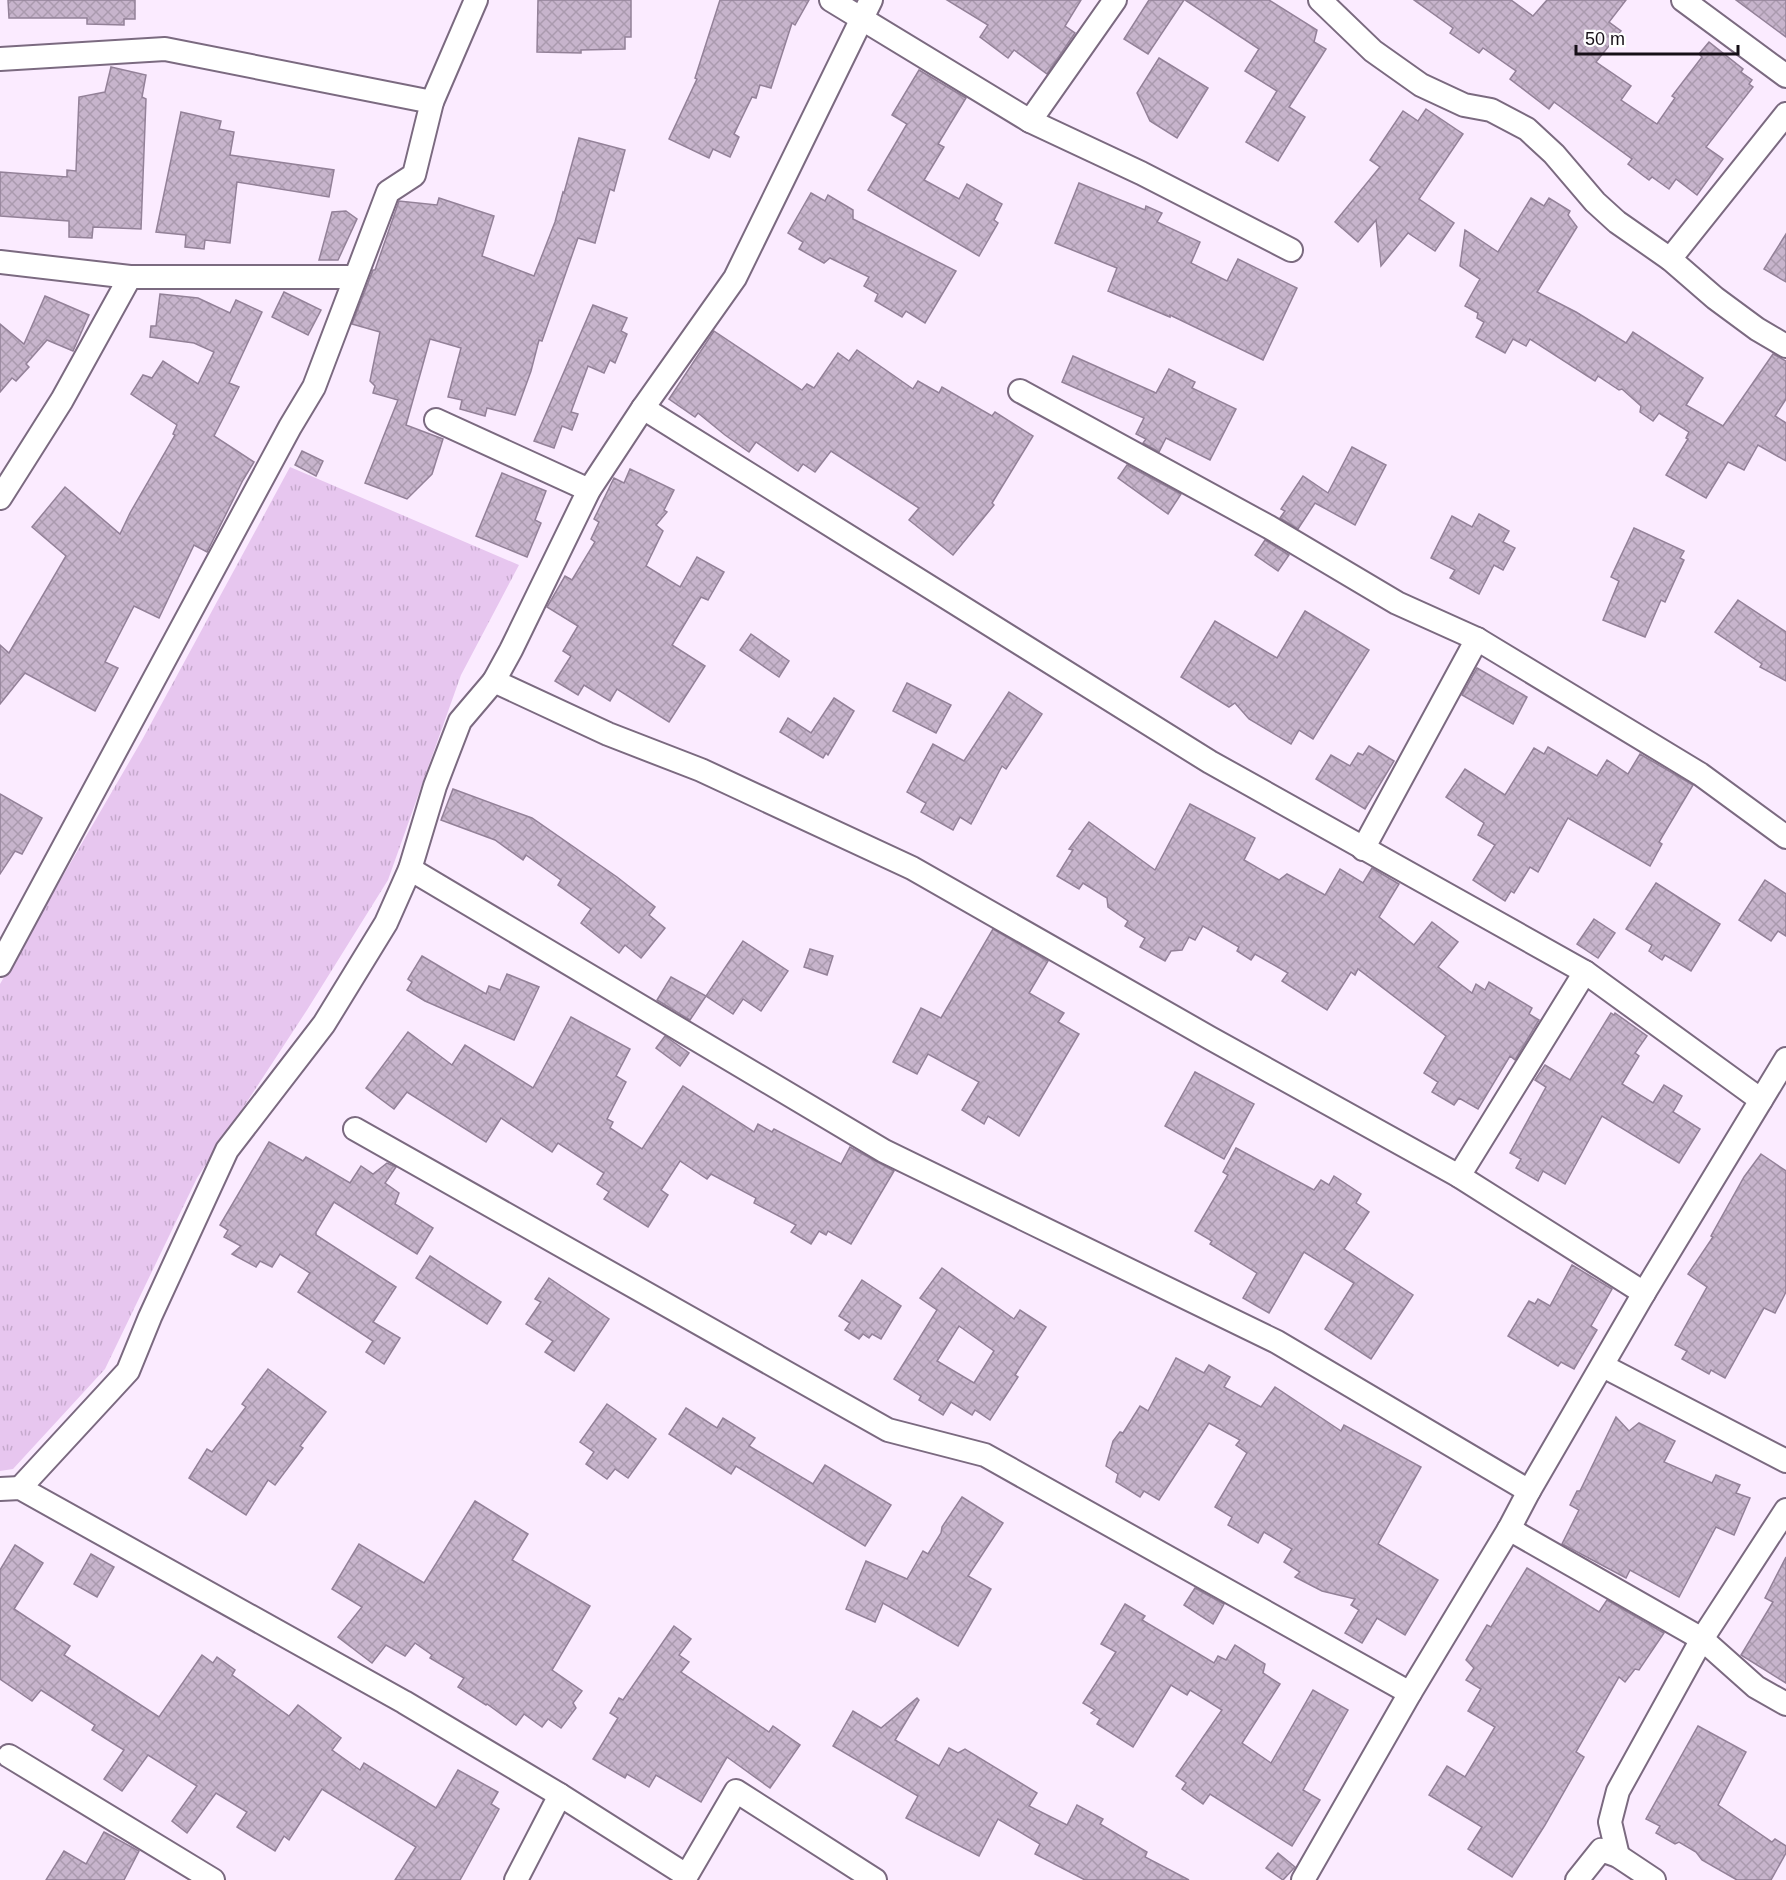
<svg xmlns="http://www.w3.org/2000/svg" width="1786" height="1880" font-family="Arial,sans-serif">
	<defs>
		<pattern id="grass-tufts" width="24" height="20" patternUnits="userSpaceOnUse" patternTransform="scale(1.5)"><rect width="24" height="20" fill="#e7c6ef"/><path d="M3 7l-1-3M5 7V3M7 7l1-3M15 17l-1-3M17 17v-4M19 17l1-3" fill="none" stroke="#c5a9cc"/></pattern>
		<pattern id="building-cross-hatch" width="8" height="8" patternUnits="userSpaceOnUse" patternTransform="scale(1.5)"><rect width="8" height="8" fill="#c7b4cc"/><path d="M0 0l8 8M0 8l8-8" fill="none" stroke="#aa9aae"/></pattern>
	</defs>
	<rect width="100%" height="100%" fill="#fbebff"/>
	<path fill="url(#grass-tufts)" d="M290,467L519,565L461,675L388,880L307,1010L197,1178L105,1369L13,1469L0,1471V984L142,740Z"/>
	<g fill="url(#building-cross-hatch)" stroke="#938198" stroke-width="1.5" fill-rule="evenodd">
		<path d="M8,0H135V19H124V25L87,24V18H9Z"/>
		<path d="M538,0H631V37H625V49L581,50V53L537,52Z"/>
		<path d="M720,0H809L795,25L792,23L771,88L760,85L756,98L752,97L734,134L739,137L730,157L713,149L709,158L669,139L697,79L695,78Z"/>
		<path d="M947,0H1081L1065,26L1075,33L1047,74L1014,50L1008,58L980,37L988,25Z"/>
		<path d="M1149,0H1184L1148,54L1124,39Z"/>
		<path d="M1185,0H1269L1317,30L1314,42L1326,49L1289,107L1305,117L1278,161L1246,142L1277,91L1245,71L1259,49Z"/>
		<path d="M1414,0H1511L1533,16L1547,0H1626L1609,22L1621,31L1596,62L1631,86L1621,100L1657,124L1675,98L1672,96L1702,57L1699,54L1709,42L1743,69L1741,72L1752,80L1749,84L1753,87L1706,147L1723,159L1697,195L1676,179L1669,189L1652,177L1649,180L1628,164L1632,159L1554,102L1549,109L1510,79L1516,71L1483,48L1479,53L1450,33L1453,28Z"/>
		<path d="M1736,0H1786V37Z"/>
		<path d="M1159,58L1208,88L1177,138L1150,121L1137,93Z"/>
		<path d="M111,67L146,75L142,97L146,99L141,229L93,227L92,238L69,237V221L0,216V172L67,177V170L76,171L79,97L105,92Z"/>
		<path d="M919,70L966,98L938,144L944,147L924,180L959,199L967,184L1002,204L994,220L998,223L979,256L868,190L907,124L892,115Z"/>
		<path d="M1426,109L1463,134L1419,199L1454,223L1435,251L1408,233L1381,266L1376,220L1358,242L1335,222L1380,167L1370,160L1403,111L1418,121Z"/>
		<path d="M181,112L221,121L219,129L234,132L230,155L334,170L329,197L237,182L230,243L205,240L204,249L185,247L186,235L156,232Z"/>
		<path d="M579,138L625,150L614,191L610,189L595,243L578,238L542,341L539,340L531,371L515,415L487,408L485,416L460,409L462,400L448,397L461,348L430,339L406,425L443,439L432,474L407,499L365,483L398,400L373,393L375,386L370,381L380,332L352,324L373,270H375L399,201L437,205L439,198L494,216L482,256L534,276L555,222L563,192L564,193Z"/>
		<path d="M1079,183L1145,210L1146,206L1162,213L1157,222L1200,242L1191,263L1227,281L1238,259L1297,288L1263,360L1170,315V317L1108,291L1117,268L1055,243Z"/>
		<path d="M811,193L825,201L828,195L853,210V219L956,271L925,323L906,311L902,317L875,301L878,294L864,286L869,277L830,258L824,263L799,249L803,242L788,233Z"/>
		<path d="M1531,198L1544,206L1549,198L1570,211L1568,215L1577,227L1537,292L1576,312L1626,343L1633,332L1703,378L1686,405L1723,426L1773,354L1786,361V399L1775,416L1786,423V461L1758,445L1744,470L1728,462L1706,498L1666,475L1688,439L1686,438L1689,432L1659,413L1653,421L1640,412L1641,406L1622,389L1619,390L1598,376L1595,381L1530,339L1526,346L1513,339L1505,353L1476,337L1484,322L1477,318L1478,313L1465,306L1480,279L1460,266L1465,230L1498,252Z"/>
		<path d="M346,211L357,219L338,260H319L332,212Z"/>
		<path d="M1786,234V282L1764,269Z"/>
		<path d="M284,292L321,310L308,335L272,317Z"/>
		<path d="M160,294L198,298L230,313L236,300L262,312L229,383L239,387L214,436L254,462L243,480L207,552L194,545L159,618L134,606L105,662L118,668L95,711L25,673L0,704V645L9,653L66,556L32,527L65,487L120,534L130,513L175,435L173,434L177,425L131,394L143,375L152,378L163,361L198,384L214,352L194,343L150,337L151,326H156Z"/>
		<path d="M45,296L89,315L73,351L47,340L26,364L29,367L16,381L12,378L0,392V324L24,344Z"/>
		<path d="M593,305L627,318L621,331L627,334L615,363L610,360L604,373L588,366L571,412L578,414L572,430L562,426L554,448L534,441Z"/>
		<path d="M714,331L802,390L807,384L814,388L838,353L849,361L857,350L913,389L918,381L939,393L942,387L992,416L995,412L1033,436L992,503L994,505L953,555L909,520L919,508L831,451L815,472L803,464L798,471L756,442L749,452L725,435L698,413L695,417L669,399Z"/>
		<path d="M1073,356L1156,393L1169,369L1195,382L1192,388L1236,409L1210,460L1166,438L1159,452L1143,443L1146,439L1136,434L1144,418L1062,382Z"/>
		<path d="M1352,447L1386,465L1355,525L1315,503L1298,529L1280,518L1285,511L1281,509L1303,476L1328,493Z"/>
		<path d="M302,451L323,461L316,476L295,465Z"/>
		<path d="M1127,465L1181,494L1168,514L1118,478Z"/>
		<path d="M630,469L674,490L664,510L667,512L656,525L663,531L646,566L680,587L697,557L724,572L708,600L701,597L672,645L705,666L669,722L617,689L610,701L584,685L578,695L555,681L571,656L563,651L578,626L547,607L565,576L572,580L595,542L591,539L599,522L594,519L614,478L624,483Z"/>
		<path d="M502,473L546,491L535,520L541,523L527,557L476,536Z"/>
		<path d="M1479,514L1509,531L1503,542L1515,548L1503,570L1494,565L1479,594L1450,578L1455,570L1431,558L1452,516L1472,527Z"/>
		<path d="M1634,528L1684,551L1680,558L1684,560L1665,602L1661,600L1645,637L1603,620L1619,581L1611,577Z"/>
		<path d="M1265,540L1289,555L1278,571L1255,555Z"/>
		<path d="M1738,600L1786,632V681L1760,667L1762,664L1715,632Z"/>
		<path d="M1305,611L1369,650L1313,739L1299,730L1291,744L1249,719L1235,703L1229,707L1181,677L1215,621L1277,658Z"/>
		<path d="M751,634L789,661L779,677L740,650Z"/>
		<path d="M1477,668L1527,697L1513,724L1462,695Z"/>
		<path d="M907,683L951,705L936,733L893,711Z"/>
		<path d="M1009,692L1042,714L1006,769L1002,766L971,824L960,817L953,830L921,812L926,803L907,792L933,744L964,761Z"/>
		<path d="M834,698L854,711L828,755L826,753L823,758L780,732L788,718L811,733Z"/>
		<path d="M1369,746L1394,761L1365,809L1316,779L1331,755L1350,766L1358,753L1363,755Z"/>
		<path d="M1548,747L1597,776L1607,760L1628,774L1640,754L1693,785L1659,842L1662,844L1650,866L1568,818L1538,872L1530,867L1514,893L1511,891L1505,901L1473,880L1495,845L1478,835L1484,823L1446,797L1465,769L1505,795L1534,748L1544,754Z"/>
		<path d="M453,789L532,818L617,877L655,907L649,915L665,928L641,958L625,945L619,953L581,923L591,909L558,885L561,880L526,855L523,860L495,840L441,820Z"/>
		<path d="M0,794L42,818L22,854L15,851L0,874Z"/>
		<path d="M1190,804L1255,838L1244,860L1279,880L1287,874L1325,895L1340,869L1363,883L1372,868L1399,884L1379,917L1414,945L1432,922L1458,942L1438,967L1472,993L1476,984L1485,990L1489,982L1532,1008L1529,1014L1539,1020L1515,1060L1510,1056L1478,1109L1459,1098L1454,1105L1432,1092L1438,1082L1424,1073L1446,1036L1358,969L1355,975L1351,972L1327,1010L1282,981L1288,973L1255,954L1251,960L1237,951L1239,947L1203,926L1195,940L1189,937L1182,950L1171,951L1165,961L1140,947L1145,938L1125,926L1128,921L1108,907L1107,898L1083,883L1079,889L1057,876L1073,850L1069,849L1089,822L1155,870Z"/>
		<path d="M1765,880L1786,894V936L1778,931L1771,941L1739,920Z"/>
		<path d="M1656,883L1720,924L1691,971L1665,955L1662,960L1649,951L1652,945L1626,929Z"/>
		<path d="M1594,919L1615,933L1598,958L1577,944Z"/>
		<path d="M993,929L1048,961L1029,993L1064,1013L1058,1022L1079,1034L1019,1136L988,1116L984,1124L962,1110L979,1082L928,1054L917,1074L893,1062L921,1008L941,1018Z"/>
		<path d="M743,941L788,971L761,1011L743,999L733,1014L706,996Z"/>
		<path d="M810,949L833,956L827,975L804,967Z"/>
		<path d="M422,956L486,994L489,986L500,990L507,974L539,987L514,1040L425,1001L407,990L412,982L408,979Z"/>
		<path d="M671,977L706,996L690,1020L657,1000Z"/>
		<path d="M1611,1013L1614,1015L1615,1013L1647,1036L1635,1053L1639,1056L1622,1084L1653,1103L1664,1085L1682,1096L1673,1112L1700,1129L1679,1163L1602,1116L1565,1184L1543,1171L1538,1181L1516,1168L1521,1159L1510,1153L1546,1087L1535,1080L1545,1065L1570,1080Z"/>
		<path d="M571,1017L630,1049L616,1076L626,1082L607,1119L613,1122L610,1128L642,1149L683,1086L754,1132L758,1124L772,1132L774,1129L841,1164L850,1147L894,1171L851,1244L828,1231L826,1235L819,1231L811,1244L791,1232L796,1225L754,1203L756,1198L711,1174L707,1179L680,1161L661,1190L668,1195L648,1227L604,1199L609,1192L597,1184L604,1173L558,1143L552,1152L501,1118L486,1142L407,1092L394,1109L366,1088L408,1032L452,1065L465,1045L533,1088Z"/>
		<path d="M665,1036L689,1053L680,1066L656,1048Z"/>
		<path d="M1195,1072L1254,1104L1224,1159L1165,1126Z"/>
		<path d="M269,1142L303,1161L306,1157L350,1183L361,1166L373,1174L387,1163L396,1167L385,1183L399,1193L395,1204L433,1228L417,1254L334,1202L316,1232V1235L396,1287L373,1322L400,1338L384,1364L366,1352L373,1341L298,1292L310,1273L280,1254L272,1267L260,1261L256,1267L232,1254L241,1246L224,1237L228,1230L220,1225Z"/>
		<path d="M1236,1148L1314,1190L1321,1180L1329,1185L1334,1176L1361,1194L1356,1203L1369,1212L1344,1249L1413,1295L1371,1359L1325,1329L1354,1283L1304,1252L1269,1313L1243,1298L1257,1273L1210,1244L1212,1241L1195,1231L1228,1175L1223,1172Z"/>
		<path d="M1761,1154L1786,1171V1292L1775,1313L1764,1308L1725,1378L1711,1370L1709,1374L1682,1359L1687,1351L1675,1345L1707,1287L1688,1274L1713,1237L1711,1236L1744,1177Z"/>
		<path d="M430,1256L501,1302L487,1324L416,1278Z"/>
		<path d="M1572,1265L1612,1289L1591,1326L1597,1330L1574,1369L1561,1362L1558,1366L1508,1336L1529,1301L1535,1304L1538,1299L1550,1306Z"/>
		<path d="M942,1268L1014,1319L1020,1310L1046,1327L1015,1375L1018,1377L990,1420L975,1410L972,1415L951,1402L943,1415L919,1400L921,1396L894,1379L937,1310L920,1298ZM959,1326L994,1351L974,1383L937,1361Z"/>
		<path d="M549,1278L609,1319L574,1371L545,1352L553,1341L526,1324L541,1302L535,1299Z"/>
		<path d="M862,1280L901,1306L881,1339L872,1334L869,1338L863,1334L859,1339L845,1330L850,1323L839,1316Z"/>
		<path d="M1176,1358L1204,1373L1209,1365L1230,1377L1224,1387L1261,1407L1275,1387L1341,1431L1344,1425L1421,1467L1378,1544L1438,1580L1405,1635L1377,1618L1362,1643L1345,1633L1359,1610L1351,1605L1355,1599L1322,1591L1295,1577L1300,1572L1284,1562L1292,1549L1264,1532L1258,1543L1228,1525L1232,1517L1215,1507L1247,1453L1236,1445L1240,1440L1209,1423L1159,1500L1144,1491L1140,1497L1116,1482L1118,1474L1106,1466L1113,1441L1120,1432L1123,1433L1140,1406L1148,1411Z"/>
		<path d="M268,1369L326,1412L300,1446L303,1448L275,1485L268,1480L246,1515L189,1478L207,1449L212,1452L246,1407L242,1404Z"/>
		<path d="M607,1404L656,1439L628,1478L615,1469L607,1479L586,1464L594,1452L580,1442Z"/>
		<path d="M686,1408L717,1428L723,1418L755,1438L749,1446L813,1484L825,1465L891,1505L865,1546L736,1466L731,1474L669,1434Z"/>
		<path d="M1616,1417L1629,1431L1639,1423L1675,1441L1664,1462L1712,1483L1716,1475L1740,1485L1736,1493L1750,1498L1734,1535L1716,1527L1679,1597L1630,1570L1626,1578L1562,1544L1579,1510L1570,1505L1577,1491H1580Z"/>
		<path d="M962,1497L1003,1523L968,1576L991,1589L958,1646L883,1603L875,1622L846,1609L866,1561L907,1579L923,1551L928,1554L941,1533L942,1527Z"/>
		<path d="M475,1501L528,1534L512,1560L590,1606L552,1670L582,1691L573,1703L576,1708L561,1728L548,1719L542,1727L524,1714L516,1725L487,1704L486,1705L458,1687L464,1678L430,1658L432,1655L415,1643L405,1656L386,1645L372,1663L338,1637L362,1607L332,1589L359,1544L424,1583Z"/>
		<path d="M15,1545L43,1563L14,1609L70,1646L64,1655L159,1717L202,1655L213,1663L217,1657L235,1670L232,1675L289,1716L298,1705L341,1738L332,1750L360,1770L364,1763L436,1808L458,1770L498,1792L491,1804L499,1809L460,1880H395L416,1847L322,1789L289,1840L284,1836L275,1851L237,1827L247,1812L216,1793L187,1833L172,1821L197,1786L148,1755L122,1791L104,1779L124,1750L92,1730L95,1725L41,1690L32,1701L0,1679V1570Z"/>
		<path d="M91,1554L114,1567L97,1597L74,1584Z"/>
		<path d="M1786,1557V1683L1741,1655L1773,1602L1765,1598Z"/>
		<path d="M1527,1568L1599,1612L1607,1600L1664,1633L1639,1670L1635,1669L1625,1682L1619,1677L1576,1752L1584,1757L1545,1825L1512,1877L1468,1849L1482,1827L1429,1795L1447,1766L1465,1777L1495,1727L1468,1711L1481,1689L1466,1680L1474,1668L1466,1660L1487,1625L1491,1627Z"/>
		<path d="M1195,1588L1224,1604L1213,1624L1184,1605Z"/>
		<path d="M1125,1604L1145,1616L1142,1620L1214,1663L1218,1656L1226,1660L1235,1645L1265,1664L1263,1673L1280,1684L1242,1743L1271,1763L1313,1690L1348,1710L1303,1790L1320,1800L1292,1846L1210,1794L1203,1804L1182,1789L1186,1783L1176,1776L1222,1710L1190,1690L1187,1695L1171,1685L1133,1747L1097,1724L1100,1719L1091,1713L1095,1710L1083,1703L1116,1652L1101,1644Z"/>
		<path d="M674,1626L691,1639L679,1655L689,1662L681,1672L769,1732L773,1726L800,1745L770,1788L727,1757L701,1802L656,1775L649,1787L627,1774L625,1778L593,1759L618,1718L610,1713L619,1698L623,1700Z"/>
		<path d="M917,1698L919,1700L895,1740L939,1766L949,1748L958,1753L965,1749L1037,1793L1029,1806L1067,1825L1077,1805L1103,1819L1100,1824L1147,1852L1145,1857L1189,1880H1085L1035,1854L1040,1844L998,1819L979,1856L906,1818L918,1796L833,1746L853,1711L881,1728Z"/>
		<path d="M1698,1726L1746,1752L1718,1805L1772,1842L1775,1839L1786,1846V1853L1771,1880H1737L1702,1860L1696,1852L1679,1842L1675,1844L1656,1833L1660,1826L1646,1819Z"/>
		<path d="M104,1832L139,1851L124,1880H46L64,1851L86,1864Z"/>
		<path d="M1278,1853L1295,1867L1283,1880L1266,1868Z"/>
	</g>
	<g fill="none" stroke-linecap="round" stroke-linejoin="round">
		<g stroke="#7b6a80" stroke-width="26">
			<g id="minor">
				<path d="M831,0L1030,121L1141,173L1291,250"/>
				<path d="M871,0L735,278L643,408L589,490L511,650L494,681L608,734L701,770L912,868L1210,1038L1459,1176L1644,1293"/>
				<path d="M1320,0L1373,51L1421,85L1464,105L1491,110L1527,129L1554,154L1595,202L1617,222L1670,259L1715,298L1757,329L1786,346"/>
				<path d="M1683,0L1786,76"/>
				<path d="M0,59L165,49L432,102"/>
				<path d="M1030,121L1115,0"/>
				<path d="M1670,259L1786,114"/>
				<path d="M0,262L130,277H355"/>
				<path d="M1020,391L1269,527L1397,603L1477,639L1700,774L1786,837"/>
				<path d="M643,408L1210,762L1585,972L1761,1100"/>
				<path d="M436,420L589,490"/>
				<path d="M0,498L62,400L130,277"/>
				<path d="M1363,849L1477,639"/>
				<path d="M410,869L884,1151L1277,1342L1529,1491"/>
				<path d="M0,965L290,427L314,387L388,192L414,175L432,102L476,0"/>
				<path d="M355,1129L888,1430L985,1455L1410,1693"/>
				<path d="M1459,1176L1585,972"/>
				<path d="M1603,1366L1786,1461"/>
				<path d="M20,1488L128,1371L150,1317L227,1150L324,1024L386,923L410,869L435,786L460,721L494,681"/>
				<path d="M0,1489L20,1488L404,1702L560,1795L686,1875"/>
				<path d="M1509,1529L1702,1639L1756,1687L1786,1704"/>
				<path d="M9,1756L213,1880"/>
				<path d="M1618,1856L1610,1822L1618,1791L1702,1639L1786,1510"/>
				<path d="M516,1880L560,1795"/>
				<path d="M684,1880L736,1791L875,1880"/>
				<path d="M1303,1880L1410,1693L1509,1529L1529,1491L1644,1293L1786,1059"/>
				<path d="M1577,1880L1601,1850L1618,1856L1654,1880"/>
			</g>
		</g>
		<use href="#minor" stroke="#fff" stroke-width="22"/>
	</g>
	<path d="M1576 45v9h162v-9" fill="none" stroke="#160f17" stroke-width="3"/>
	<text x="1585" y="45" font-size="18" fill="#160f17" stroke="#fefefe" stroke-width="4.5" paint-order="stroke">50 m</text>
</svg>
